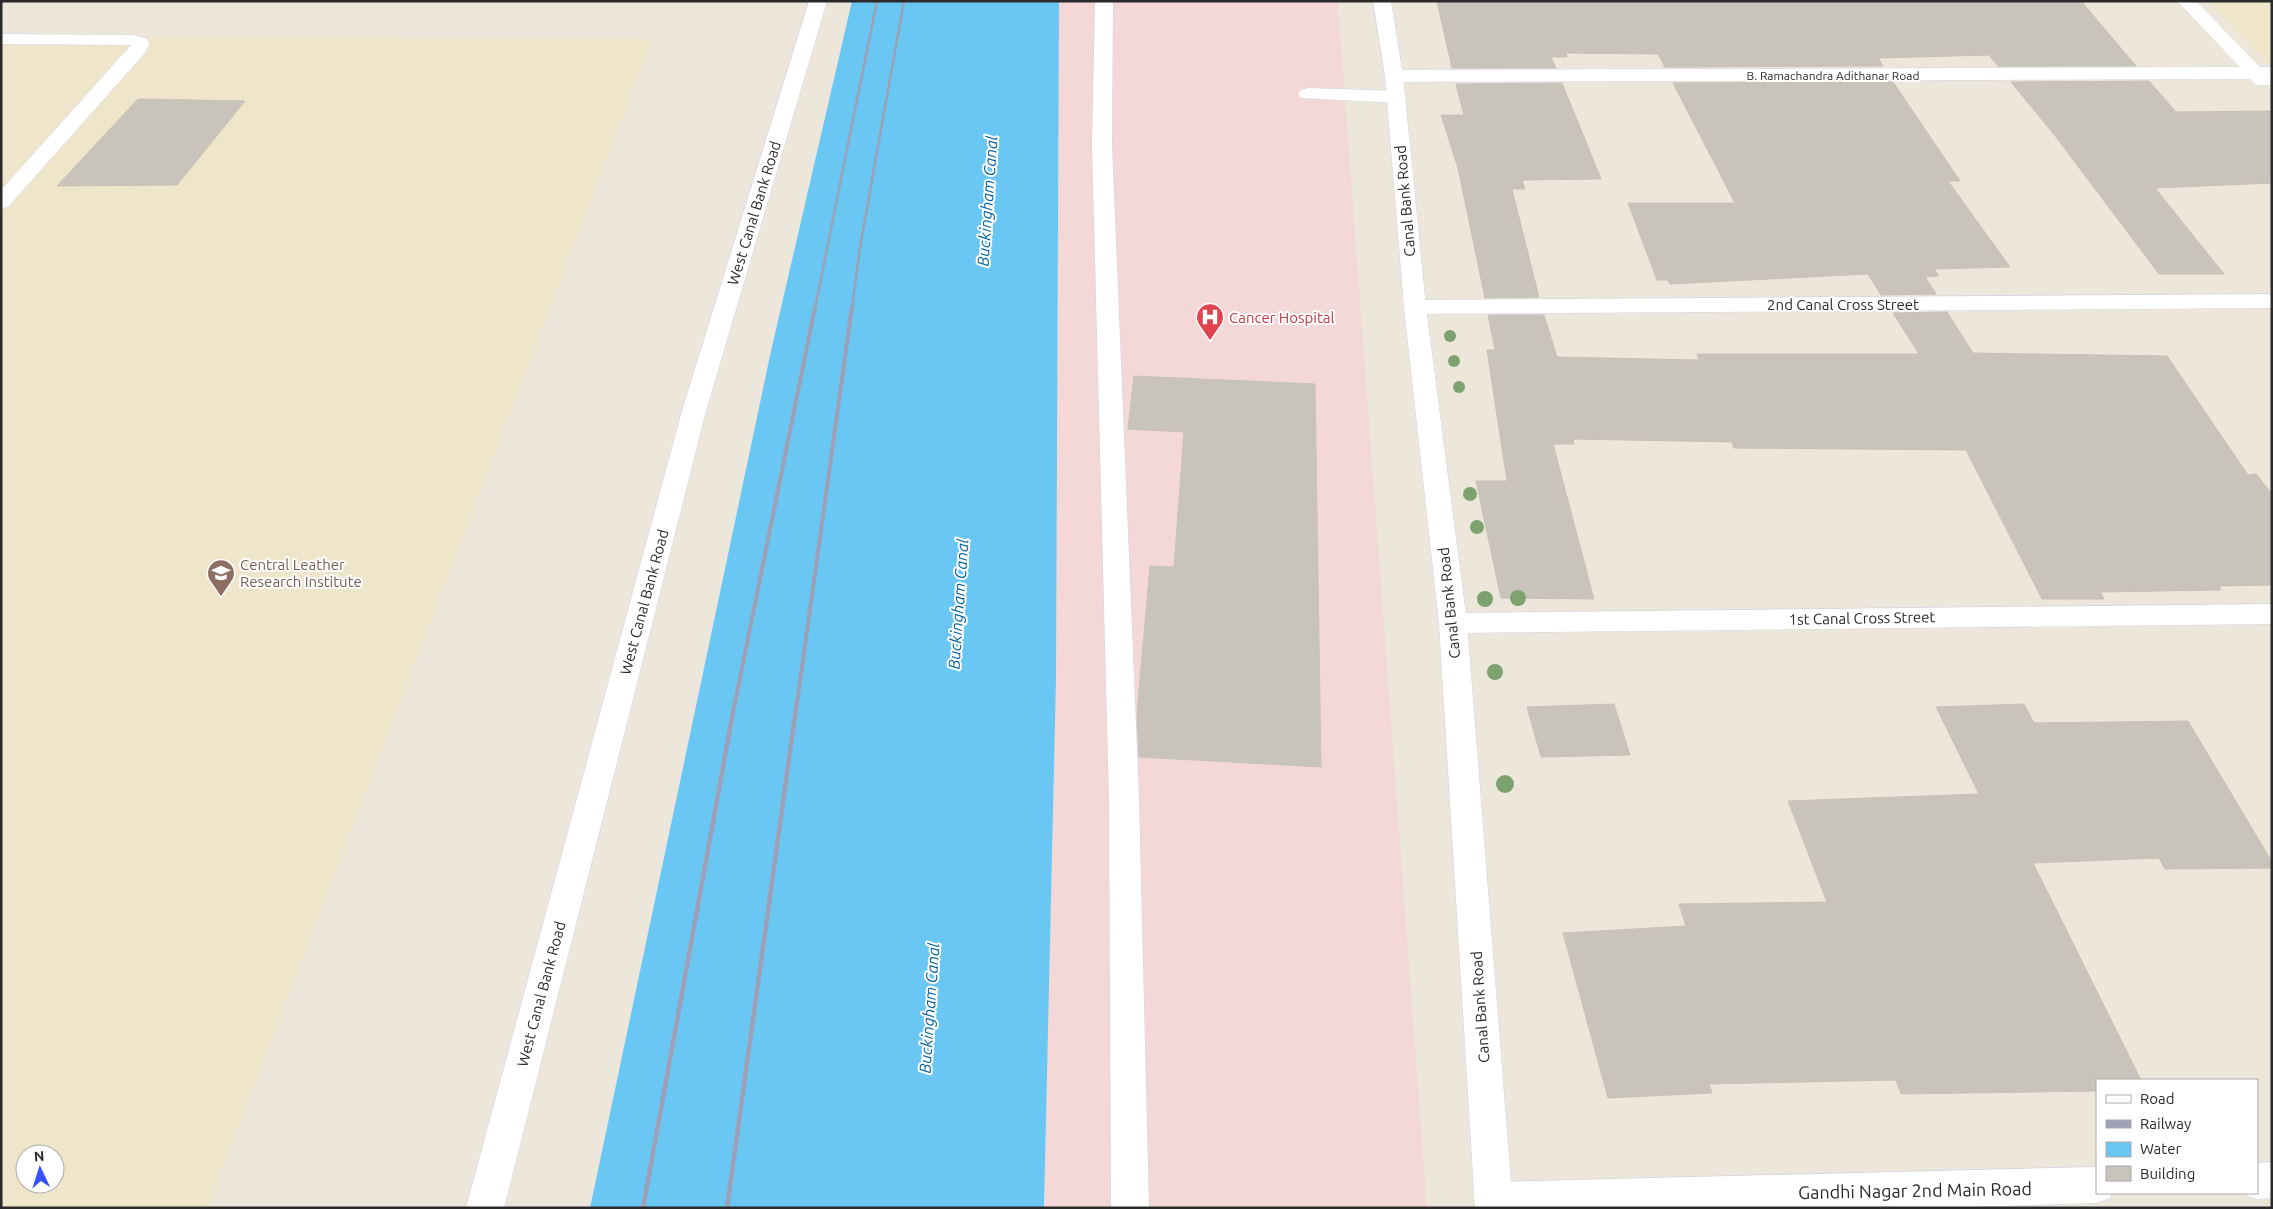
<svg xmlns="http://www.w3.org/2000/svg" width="2273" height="1209" font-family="Ubuntu,sans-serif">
	<rect width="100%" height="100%" fill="#ede6db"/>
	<g fill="#efe5ca" fill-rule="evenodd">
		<path d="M2208,1H2272V64H2268Z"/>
		<path d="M1,36L653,39L208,1208H1ZM25,1154H55V1184H25Z"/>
	</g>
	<path fill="#f4d8d8" d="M1059,1H1338L1427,1208H1044L1056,680Z"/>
	<path fill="#6ac7f3" d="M852,1H1059L1056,680L1044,1208H590L771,351Z"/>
	<g fill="#c8c3bb" stroke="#c8c2b5">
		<path d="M1437,1H2081L2136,66H1998L1989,55L1878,58L1883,66L1665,67L1658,54L1566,53L1567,57H1551L1556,68H1452Z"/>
		<path d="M2149,81L2176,112L2272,111V183L2155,188L2224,274H2159L2056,137L2011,82Z"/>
		<path d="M1893,82L1960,181H1948L2010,267L1934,269L1939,276L1925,277L1936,294L1881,295L1868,274L1670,284L1668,280H1657L1628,203H1735L1673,83Z"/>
		<path d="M1562,83L1601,179L1522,180L1525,189H1512L1539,297L1485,298L1458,168L1441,115H1464L1456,84Z"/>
		<path d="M138,99L245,101L177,185L57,186Z"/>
		<path d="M1947,312L1973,353L2167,356L2248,475L2256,474L2272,494V585L2219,586L2221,590L2100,592L2104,599H2042L1966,450L1734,448L1732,442L1573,439L1574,444H1553L1594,599L1501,598L1476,481H1507L1487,350H1495L1488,315H1544L1557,357L1699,360L1697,354H1919L1893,313Z"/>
		<path d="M1134,376L1315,384L1321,767L1139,757L1137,713L1150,566L1174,567L1184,432L1128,429Z"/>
		<path d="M1614,704L1630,755L1541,757L1527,707Z"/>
		<path d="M2024,704L2034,723L2188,721L2272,862V868L2165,869L2159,858L2033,863L2141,1080H2097V1091L1901,1094L1896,1080L1709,1084L1712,1093L1608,1098L1563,933L1686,926L1679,904L1827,902L1788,801L1979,794L1936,707Z"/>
	</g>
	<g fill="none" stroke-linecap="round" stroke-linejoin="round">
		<g stroke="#d1d3e4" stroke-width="1">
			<g id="service">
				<path d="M1095,1H1113L1112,144L1139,798L1149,1208H1111L1109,798L1092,144Z"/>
				<path d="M1,34L134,35L147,39L150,43L145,53L8,207L1,209V190L131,45L1,44Z"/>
				<path d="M1308,88L1396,91L1403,93L1406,97L1403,101L1396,103L1301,98L1298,94L1301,90Z"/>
			</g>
		</g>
		<g stroke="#d1d3e4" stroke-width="1">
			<g id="minor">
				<path d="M809,1H827L706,411L504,1208H466L682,411Z"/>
				<path d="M2177,1H2196L2260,67H2272L2270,85H2256L2250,79L1394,82L1387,80L1385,76L1387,72L1394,70L2240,67Z"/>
				<path d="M2272,294V308L1415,314L1407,312L1404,307L1407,302L1415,300Z"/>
				<path d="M2272,604V624L1453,633L1443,630L1439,623L1443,616L1453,613Z"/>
				<path d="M2272,1162V1198L2257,1199L2244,1194L2257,1193V1163Z"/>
				<path d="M2097,1167V1193H2112L2110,1198L2097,1203L1937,1208H1477L1474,1201L1480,1188L1493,1182Z"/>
			</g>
		</g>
		<g stroke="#d1d3e4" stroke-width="1">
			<path id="tertiary" d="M1373,1H1391L1403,76L1426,307L1467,623L1513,1208H1475L1439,623L1404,307L1385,76Z"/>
		</g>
		<use href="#service" fill="#fff" fill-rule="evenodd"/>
		<use href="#minor" fill="#fff" fill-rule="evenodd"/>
		<use href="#tertiary" fill="#fff" fill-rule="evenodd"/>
		<g stroke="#9ea0b5" stroke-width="2.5">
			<path d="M815,308L877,1"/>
			<path d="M852,308L860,247L904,1"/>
		</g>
		<g stroke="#9ea0b5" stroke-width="4">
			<path d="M735,703L815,307"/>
			<path d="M797,703L852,307"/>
		</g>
		<g stroke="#9ea0b5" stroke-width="4.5">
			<path d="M643,1208L735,701"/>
			<path d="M727,1208L797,701"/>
		</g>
	</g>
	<g fill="#7ea26f">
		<circle cx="1450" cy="336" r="6"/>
		<circle cx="1454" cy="361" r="6"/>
		<circle cx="1459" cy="387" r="6"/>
		<circle cx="1470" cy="494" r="7"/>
		<circle cx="1477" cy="527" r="7"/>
		<circle cx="1518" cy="598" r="8"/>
		<circle cx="1485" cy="599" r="8"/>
		<circle cx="1495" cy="672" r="8"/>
		<circle cx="1505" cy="784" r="9"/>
	</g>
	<defs>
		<g id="hospital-pin" transform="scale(1.4375)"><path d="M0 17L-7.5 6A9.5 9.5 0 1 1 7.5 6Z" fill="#e0444e" stroke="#fff"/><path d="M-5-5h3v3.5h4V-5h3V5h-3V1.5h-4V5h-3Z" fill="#fff"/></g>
		<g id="university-pin" transform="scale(1.4375)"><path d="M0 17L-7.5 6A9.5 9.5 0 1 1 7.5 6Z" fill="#8d6e63" stroke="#fff"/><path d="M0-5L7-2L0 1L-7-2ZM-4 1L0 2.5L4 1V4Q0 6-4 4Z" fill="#fff"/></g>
	</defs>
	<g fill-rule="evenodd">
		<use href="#hospital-pin" x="1210" y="317"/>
		<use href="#university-pin" x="221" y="573"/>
	</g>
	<g text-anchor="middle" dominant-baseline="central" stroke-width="4" stroke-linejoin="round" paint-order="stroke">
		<g font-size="12" fill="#2a2a2a" stroke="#fff">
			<text x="1833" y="75">B. Ramachandra Adithanar Road</text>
		</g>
		<g font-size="15" fill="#2a2a2a" stroke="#fff">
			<text transform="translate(1405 201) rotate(-95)">Canal Bank Road</text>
			<text transform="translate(754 213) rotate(-73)">West Canal Bank Road</text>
			<text x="1843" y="304">2nd Canal Cross Street</text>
			<text transform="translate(644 602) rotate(-75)">West Canal Bank Road</text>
			<text transform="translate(1449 603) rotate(-96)">Canal Bank Road</text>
			<text transform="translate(1862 618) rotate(-1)">1st Canal Cross Street</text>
			<text transform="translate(541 994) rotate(-75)">West Canal Bank Road</text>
			<text transform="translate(1480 1007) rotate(-94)">Canal Bank Road</text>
		</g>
		<g font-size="15" fill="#be3a42" stroke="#fff" text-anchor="start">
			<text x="1229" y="317">Cancer Hospital</text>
		</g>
		<g font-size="15" fill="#785e54" stroke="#fff" text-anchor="start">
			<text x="240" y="564">Central Leather<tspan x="240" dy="17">Research Institute</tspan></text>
		</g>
		<g font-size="16" font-style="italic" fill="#0863a0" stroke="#fff">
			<text transform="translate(987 201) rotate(-86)">Buckingham Canal</text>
			<text transform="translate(958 604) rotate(-86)">Buckingham Canal</text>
			<text transform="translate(929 1008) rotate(-86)">Buckingham Canal</text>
		</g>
		<g font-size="18" fill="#2a2a2a" stroke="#fff">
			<text transform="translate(1915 1190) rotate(-1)">Gandhi Nagar 2nd Main Road</text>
		</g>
	</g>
	<rect width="2273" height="1209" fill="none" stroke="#2a2a2a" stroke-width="5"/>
	<rect x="2096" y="1079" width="162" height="115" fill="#ffffff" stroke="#aaaaaa"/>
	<rect x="2106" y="1095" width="25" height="8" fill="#ffffff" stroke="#aaaaaa"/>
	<text x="2140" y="1104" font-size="15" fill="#2a2a2a">Road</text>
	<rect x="2106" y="1120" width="25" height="8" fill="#9ea0b5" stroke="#aaaaaa"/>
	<text x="2140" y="1129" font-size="15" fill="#2a2a2a">Railway</text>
	<rect x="2106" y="1142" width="25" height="15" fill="#6ac7f3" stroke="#aaaaaa"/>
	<text x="2140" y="1154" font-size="15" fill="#2a2a2a">Water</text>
	<rect x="2106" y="1166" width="25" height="15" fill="#c8c3bb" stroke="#aaaaaa"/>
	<text x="2140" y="1179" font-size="15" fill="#2a2a2a">Building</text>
	<g transform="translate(40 1169) rotate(356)"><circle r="24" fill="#ffffff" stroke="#aaaaaa"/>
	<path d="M0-4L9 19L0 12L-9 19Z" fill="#3651ff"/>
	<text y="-8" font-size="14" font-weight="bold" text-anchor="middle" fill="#2a2a2a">N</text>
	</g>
</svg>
